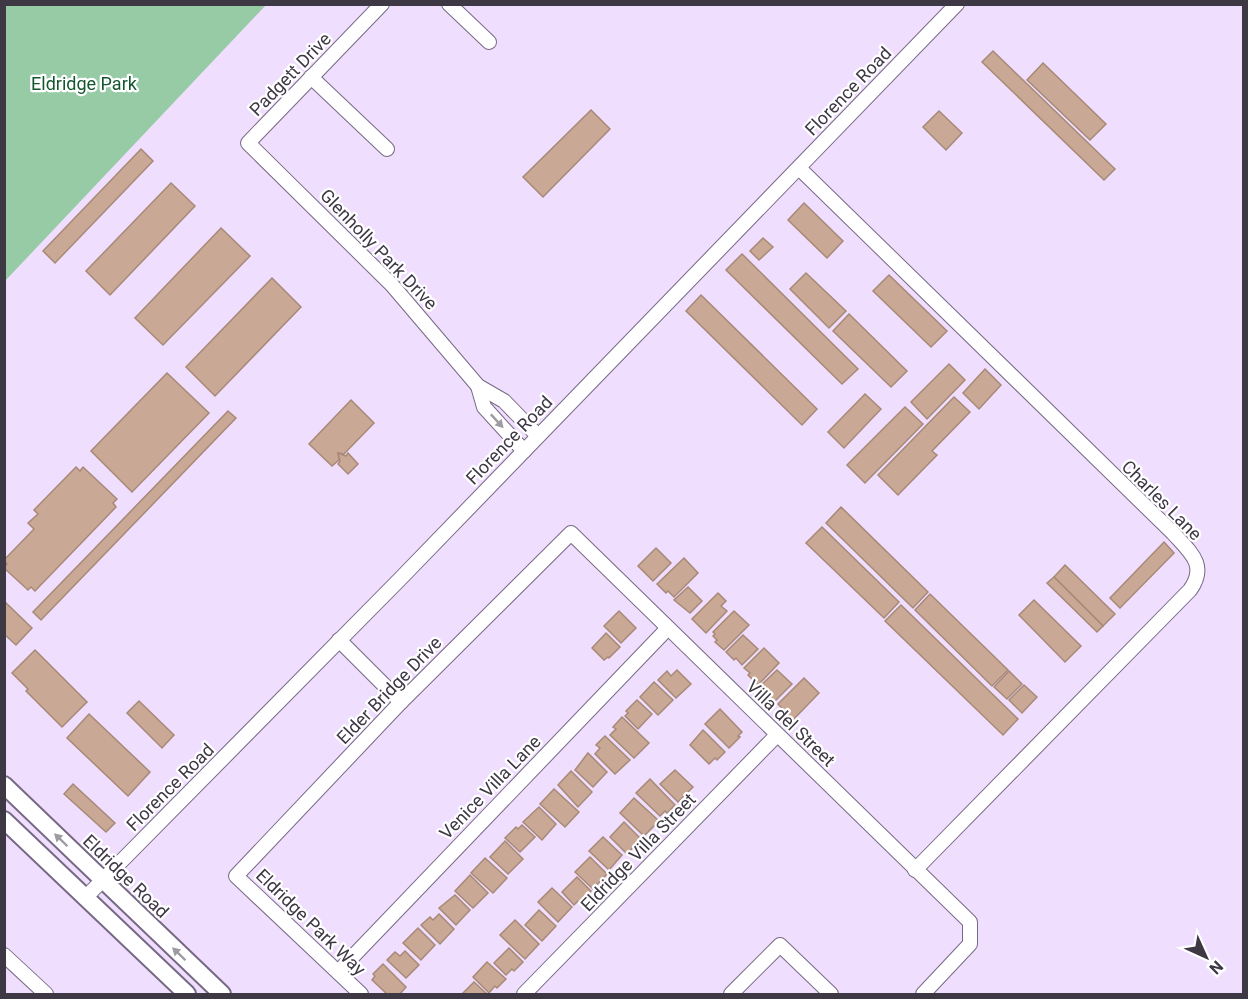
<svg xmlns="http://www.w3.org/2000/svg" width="1248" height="999" font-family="Roboto,sans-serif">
	<rect width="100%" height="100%" fill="#efdefe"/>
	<path fill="#97cba6" d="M5,4L266,5L5,281L4,5Z"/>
	<g fill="#c9a896" stroke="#a88977" stroke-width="1.5">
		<path d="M993,51L1115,169L1104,180L982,62Z"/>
		<path d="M1043,63L1106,124L1090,140L1027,80Z"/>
		<path d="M591,110L610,129L543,197L523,177Z"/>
		<path d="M939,111L962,133L946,150L923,127Z"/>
		<path d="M141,149L153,161L55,263L43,251Z"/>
		<path d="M171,183L195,206L110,295L86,271Z"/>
		<path d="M804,203L843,241L827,258L788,220Z"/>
		<path d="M221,228L250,256L163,345L135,318Z"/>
		<path d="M763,238L773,247L759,260L750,251Z"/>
		<path d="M742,254L858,369L842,384L726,270Z"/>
		<path d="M806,273L846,311L829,328L790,289Z"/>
		<path d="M889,275L947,331L931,347L873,291Z"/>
		<path d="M272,278L301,307L215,396L186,367Z"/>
		<path d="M701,295L817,409L802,425L686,311Z"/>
		<path d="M849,314L907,371L891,387L833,331Z"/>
		<path d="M949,364L965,380L927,419L911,402Z"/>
		<path d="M985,369L1001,385L979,409L963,393Z"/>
		<path d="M167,373L209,413L132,492L91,451Z"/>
		<path d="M865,394L881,409L844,448L828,432Z"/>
		<path d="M954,397L970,412L932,451L937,455L898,495L878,475Z"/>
		<path d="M351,400L374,423L344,454L338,453L339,460L332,466L309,444Z"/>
		<path d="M905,407L923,424L865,483L847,465Z"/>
		<path d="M228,411L236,418L41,620L33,612Z"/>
		<path d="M338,453L346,456L348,453L358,464L348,474L338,464L340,461Z"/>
		<path d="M76,467L80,471L83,467L117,499L113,503L116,507L35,591L31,587L28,590L4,568L7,564L4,560L34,529L28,523L38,514L34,510Z"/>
		<path d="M841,507L928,592L913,608L826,523Z"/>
		<path d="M822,527L899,602L884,618L806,543Z"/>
		<path d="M1164,542L1174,553L1120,608L1110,598Z"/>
		<path d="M656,548L671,563L653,581L638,566Z"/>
		<path d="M684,558L698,573L674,597L668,591L666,593L657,584Z"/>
		<path d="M1065,565L1115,614L1103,626L1054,577Z"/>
		<path d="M1054,577L1103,626L1097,632L1047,583Z"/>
		<path d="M688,587L702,601L690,613L674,600Z"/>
		<path d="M718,593L726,601L721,606L727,611L706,633L692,619Z"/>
		<path d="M930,594L1008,670L992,686L915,610Z"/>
		<path d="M1034,600L1081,646L1065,662L1019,615Z"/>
		<path d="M4,601L32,628L16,645L4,634Z"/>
		<path d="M901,605L1018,719L1003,735L885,621Z"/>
		<path d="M619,611L636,628L621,643L604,626Z"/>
		<path d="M734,611L749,625L724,650L715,642L717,640L713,636L715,634L713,632Z"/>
		<path d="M606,633L620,647L609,658L608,657L604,660L592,648Z"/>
		<path d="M743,635L758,649L742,665L736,658L734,660L726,652Z"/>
		<path d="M764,648L779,663L758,685L748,675L750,673L744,668Z"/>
		<path d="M35,650L87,702L62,727L26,691L28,689L12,673Z"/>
		<path d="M677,670L691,684L676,698L658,680L667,671L671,676Z"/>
		<path d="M777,670L792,684L774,702L759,687Z"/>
		<path d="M1009,671L1022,684L1007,699L994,687Z"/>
		<path d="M804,678L819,693L793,720L778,704Z"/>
		<path d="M654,682L673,700L658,715L640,697Z"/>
		<path d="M1024,685L1037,697L1022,713L1009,700Z"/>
		<path d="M637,700L652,714L638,729L625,716L628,713L626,711Z"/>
		<path d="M139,701L174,735L162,748L127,713Z"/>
		<path d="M720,709L742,732L738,736L740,737L729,748L705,724Z"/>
		<path d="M89,714L150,772L128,796L67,738Z"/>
		<path d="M622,717L649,743L634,758L610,735L616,729L613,727Z"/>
		<path d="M703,730L725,752L717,760L715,758L709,764L690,745Z"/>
		<path d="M605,736L630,760L615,774L595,754L600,748L596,745Z"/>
		<path d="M588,753L607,772L593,787L575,770Z"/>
		<path d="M675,770L693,787L678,802L660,784Z"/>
		<path d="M571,771L592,792L578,807L558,785Z"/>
		<path d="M650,779L675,805L667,813L665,811L660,816L636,793Z"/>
		<path d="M73,784L115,823L106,832L64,794Z"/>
		<path d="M554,789L579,812L565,827L540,804Z"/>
		<path d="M634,798L659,821L644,836L620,813Z"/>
		<path d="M539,807L556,824L542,840L523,822Z"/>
		<path d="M624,822L641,839L627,854L610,837Z"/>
		<path d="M522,825L535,837L520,852L505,838L516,827L518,829Z"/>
		<path d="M603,837L622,855L609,870L589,851Z"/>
		<path d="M505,841L523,859L508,874L490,857Z"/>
		<path d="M590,857L607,874L593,889L575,872Z"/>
		<path d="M485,858L507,878L493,893L471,873Z"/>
		<path d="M470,875L488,893L473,908L455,891Z"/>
		<path d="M577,877L591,891L580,903L578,901L574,905L562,892Z"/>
		<path d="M552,888L572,907L558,922L538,902Z"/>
		<path d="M455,895L470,910L456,925L439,908Z"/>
		<path d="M539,910L556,926L542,941L525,925Z"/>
		<path d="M439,914L454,929L440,944L421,925L430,917L433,920Z"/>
		<path d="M515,920L539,944L525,959L500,935Z"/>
		<path d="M418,928L435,945L421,960L403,943Z"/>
		<path d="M509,948L523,962L514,971L512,969L506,975L494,963Z"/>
		<path d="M405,951L419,965L406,978L387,960L395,952L400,956Z"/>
		<path d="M487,962L506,979L497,988L495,986L489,993L473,977Z"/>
		<path d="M383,964L406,987L400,994H387L372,980L375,976L373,974Z"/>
		<path d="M474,982L487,994H462Z"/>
	</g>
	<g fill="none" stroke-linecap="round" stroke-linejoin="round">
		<g stroke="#776985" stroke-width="16">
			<g id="minor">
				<path d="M382,4L248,143L392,285L478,386L504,401L538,436"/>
				<path d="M449,4L489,42"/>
				<path d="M311,77L387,149"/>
				<path d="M799,168L1173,533C1190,552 1208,565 1190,590L915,870"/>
				<path d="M478,386L484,407L524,451"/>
				<path d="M339,640L401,702"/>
				<path d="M85,898L402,577L957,4"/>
				<path d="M4,955L46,994"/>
				<path d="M338,972L668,628"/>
				<path d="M361,994L236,876L401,702L571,533L970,922V944L923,994"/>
				<path d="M524,994L777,735"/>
				<path d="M731,994L780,945L831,994"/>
			</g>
		</g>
		<g stroke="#776985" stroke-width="20">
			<g id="major">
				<path d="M4,785L222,994"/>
				<path d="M4,820L187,994"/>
			</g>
		</g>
		<use href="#minor" stroke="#fff" stroke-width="14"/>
		<use href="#major" stroke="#fff" stroke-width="16"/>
	</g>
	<defs><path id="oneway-solid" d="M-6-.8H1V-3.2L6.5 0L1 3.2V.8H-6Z" transform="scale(1.5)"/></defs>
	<g fill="#9e9ba2">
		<use href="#oneway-solid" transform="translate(497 421) rotate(47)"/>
		<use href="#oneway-solid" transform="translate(61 840) rotate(-136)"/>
		<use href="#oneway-solid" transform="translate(179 954) rotate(-136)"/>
	</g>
	<g text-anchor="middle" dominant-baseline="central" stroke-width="4.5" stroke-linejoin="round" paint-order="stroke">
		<g font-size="18" fill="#3e3744" stroke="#fff">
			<text transform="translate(290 74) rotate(-46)">Padgett Drive</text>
			<text transform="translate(848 91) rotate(-46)">Florence Road</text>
			<text transform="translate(379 249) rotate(46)">Glenholly Park Drive</text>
			<text transform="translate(509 440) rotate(-46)">Florence Road</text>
			<text transform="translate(1162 500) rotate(45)">Charles Lane</text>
			<text transform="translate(389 690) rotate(-46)">Elder Bridge Drive</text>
			<text transform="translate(791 723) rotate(44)">Villa del Street</text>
			<text transform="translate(170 787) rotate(-45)">Florence Road</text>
			<text transform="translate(490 787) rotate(-46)">Venice Villa Lane</text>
			<text transform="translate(638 852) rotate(-46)">Eldridge Villa Street</text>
			<text transform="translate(126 876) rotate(44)">Eldridge Road</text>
			<text transform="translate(311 922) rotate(44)">Eldridge Park Way</text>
		</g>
		<g font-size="18" fill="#155630" stroke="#fff">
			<text x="84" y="83">Eldridge Park</text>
		</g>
	</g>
	<rect width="1248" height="999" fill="none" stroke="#3e3744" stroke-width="12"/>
	<g transform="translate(1206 957) rotate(135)" stroke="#ffffff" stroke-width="4.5" paint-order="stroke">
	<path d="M0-4.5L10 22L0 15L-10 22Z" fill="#3e3744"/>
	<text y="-9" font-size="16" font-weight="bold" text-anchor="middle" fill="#3e3744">N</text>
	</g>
</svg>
